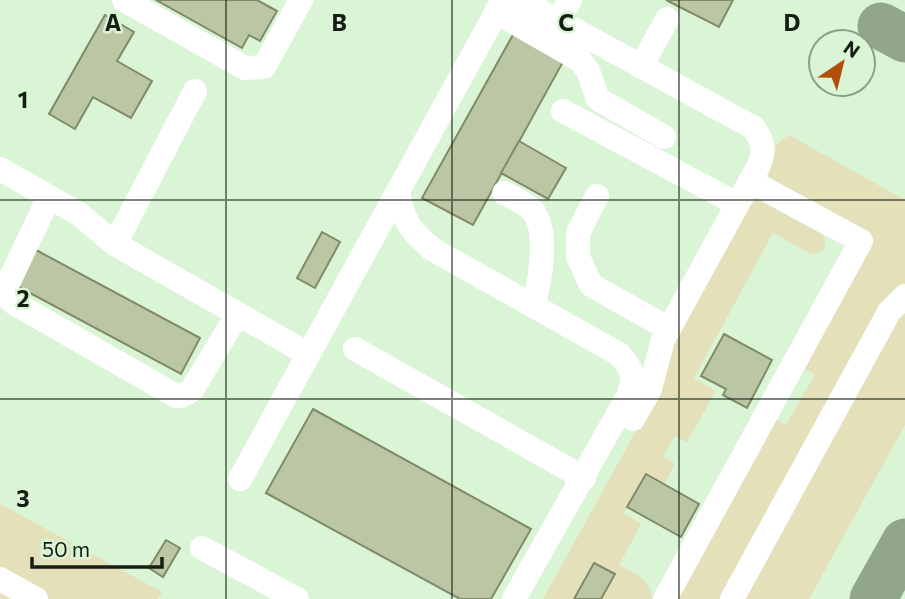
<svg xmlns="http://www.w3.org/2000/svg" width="905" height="599" font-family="Commissioner,sans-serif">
	<rect width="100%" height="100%" fill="#daf5d6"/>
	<g fill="#e3e0ba">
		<path d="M789,135L905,200V425L809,599H675L775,419L786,425L815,374L803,368L874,240L771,182L767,172L777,144Z"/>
		<path d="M755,201L763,202L823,235C829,246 823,254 811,254L773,233L694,378L716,391L687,442L675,436L663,456L675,464L664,485L646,474L624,513L641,524L619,565C634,573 652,581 652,599H543L657,393L667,354L751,204Z"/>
		<path d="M0,504L162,592L158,599H0Z"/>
	</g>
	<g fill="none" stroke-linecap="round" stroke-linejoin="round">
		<g stroke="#92a68e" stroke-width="47">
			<path d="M881,26L905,39"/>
			<path d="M873,599L905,542"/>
		</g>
	</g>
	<g fill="#bbc7a4" stroke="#808a69" stroke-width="2">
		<path d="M156,0H257L277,11L260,41L249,35L242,48Z"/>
		<path d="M666,0H733L719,27Z"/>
		<path d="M105,15L134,32L117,61L152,81L131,118L93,97L75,129L49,114Z"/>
		<path d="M514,33L564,60L473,225L422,198Z"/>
		<path d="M519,141L566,168L548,199L501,173Z"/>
		<path d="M322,232L340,242L315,288L297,278Z"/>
		<path d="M36,250L200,338L181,374L17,286Z"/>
		<path d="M724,334L772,360L747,408L723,395L726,389L701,376Z"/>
		<path d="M313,409L531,529L491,599H460L266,493Z"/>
		<path d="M646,474L699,504L681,537L627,507Z"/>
		<path d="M166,540L180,548L163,577L149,568Z"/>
		<path d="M594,563L615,574L601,599H574Z"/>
	</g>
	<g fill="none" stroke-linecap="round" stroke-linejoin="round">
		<g stroke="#fff" stroke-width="24">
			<path d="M124,0L245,68L264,67L301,0"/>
			<path d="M520,0L754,128C764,143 765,152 758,167L669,329L591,285L578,257V233L597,196"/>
			<path d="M496,12L580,60L588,71L598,99L664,137"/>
			<path d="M558,21L570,0"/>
			<path d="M641,67L667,19"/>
			<path d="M563,111L737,204"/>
			<path d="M0,169L79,214L115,244L308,354"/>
			<path d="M398,190C402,220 410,230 432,249L619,354C634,372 636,376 627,398L514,599"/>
			<path d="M504,193C514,198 525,203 533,211C549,231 540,283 533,306"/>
			<path d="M49,197L5,290L6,296L14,303L176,396H182L192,390L237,315"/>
			<path d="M115,244L195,91"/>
			<path d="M355,349L584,478"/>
			<path d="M633,419L650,389L663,340L669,329"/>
			<path d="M240,479L503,0"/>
			<path d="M202,548L297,599"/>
			<path d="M0,579L36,599"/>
			<path d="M665,599L861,241L750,181"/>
			<path d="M732,599L889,312L905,296"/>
		</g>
	</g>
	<path fill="none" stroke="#151e13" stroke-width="2" stroke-opacity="0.55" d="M226,0V599M452,0V599M679,0V599M0,200H905M0,399H905"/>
	<g font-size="23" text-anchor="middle" font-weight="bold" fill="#151e13" stroke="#daf5d6" stroke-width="5" stroke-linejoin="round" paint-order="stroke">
		<text x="113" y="31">A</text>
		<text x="339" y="31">B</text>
		<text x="566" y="31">C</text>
		<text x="792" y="31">D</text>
		<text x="23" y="108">1</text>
		<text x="23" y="307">2</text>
		<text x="23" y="507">3</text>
	</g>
	<g transform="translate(842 63) rotate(35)"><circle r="33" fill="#daf5d6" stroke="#8b9f88" stroke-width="2"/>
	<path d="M0-5L12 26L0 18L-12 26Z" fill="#af4f0b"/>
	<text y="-10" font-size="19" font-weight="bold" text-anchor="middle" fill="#151e13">N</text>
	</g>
	<path d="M32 557v10h130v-10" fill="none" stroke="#151e13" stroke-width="3.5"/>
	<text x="42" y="557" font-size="21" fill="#151e13" stroke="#daf5d6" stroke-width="5" paint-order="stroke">50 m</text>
</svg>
